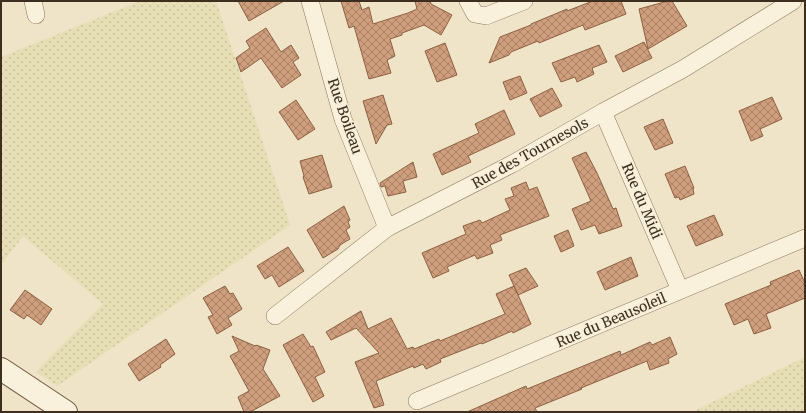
<svg xmlns="http://www.w3.org/2000/svg" width="806" height="413" font-family="Merriweather,serif">
	<defs>
		<pattern id="farmland-dots" width="8" height="8" patternUnits="userSpaceOnUse"><rect width="8" height="8" fill="#e6deb5"/><path d="M2 2h.1M6 6h.1" fill="none" stroke="#c6bf9b" stroke-width="1.8" stroke-linecap="round"/></pattern>
		<pattern id="building-cross-hatch" width="8" height="8" patternUnits="userSpaceOnUse"><rect width="8" height="8" fill="#cf9f7d"/><path d="M0 0l8 8M0 8l8-8" fill="none" stroke="#a98266"/></pattern>
	</defs>
	<rect width="100%" height="100%" fill="#f0e4c8"/>
	<g fill="url(#farmland-dots)">
		<path d="M140,1H216L290,225L57,386L36,372L103,304L23,236L1,265V57Z"/>
		<path d="M805,357V412H692Z"/>
	</g>
	<g fill="url(#building-cross-hatch)" stroke="#8d5f41">
		<path d="M238,1H284L249,21Z"/>
		<path d="M341,1H359L362,10L369,7L373,24L408,13L417,9L415,1H430L431,4L452,15L441,35L424,25L402,33V35L390,39L395,56L387,60L391,73L369,79L354,26L349,28Z"/>
		<path d="M593,1H621L626,14L585,30L583,25L539,43L538,41L511,52L509,55L489,63L500,37L531,25V24L567,9V11Z"/>
		<path d="M668,1H672L687,26L648,49L639,9Z"/>
		<path d="M266,28L281,52L291,45L299,58L293,62L301,75L282,88L261,58L241,72L236,58L250,48L246,41Z"/>
		<path d="M644,42L652,58L623,72L615,56Z"/>
		<path d="M445,43L457,75L437,82L425,51Z"/>
		<path d="M599,45L607,62L592,68L594,74L577,82L575,77L561,82L552,63Z"/>
		<path d="M520,76L527,93L510,100L503,82Z"/>
		<path d="M552,88L562,106L540,117L530,99Z"/>
		<path d="M383,95L392,124L387,125L376,144L363,101Z"/>
		<path d="M772,97L782,119L760,129L763,136L751,141L739,111Z"/>
		<path d="M296,100L315,129L298,140L279,112Z"/>
		<path d="M504,110L515,134L468,156L471,162L442,175L433,154L479,133L475,124Z"/>
		<path d="M663,119L673,143L655,150L644,127Z"/>
		<path d="M586,152L597,173L613,209L616,208L622,226L599,234L595,225L581,230L572,209L591,201L572,158Z"/>
		<path d="M322,155L332,187L309,194L303,177L304,176L300,161Z"/>
		<path d="M413,162L417,177L403,181L406,192L388,196L385,186L381,187L380,183Z"/>
		<path d="M685,166L694,188L693,189L694,194L680,200L679,197L675,198L665,174Z"/>
		<path d="M526,182L529,190L537,187L549,216L500,235L502,240L490,245L493,253L477,259L475,255L447,267L449,271L433,278L422,253L466,234L463,226L480,220L482,223L510,210L505,199L514,196L511,188Z"/>
		<path d="M344,206L350,220L348,222L350,227L346,230L350,239L340,245L338,249L323,258L307,230Z"/>
		<path d="M714,215L723,235L696,246L687,226Z"/>
		<path d="M568,230L574,246L561,252L554,236Z"/>
		<path d="M288,247L304,271L279,287L272,275L265,279L257,266Z"/>
		<path d="M631,257L638,276L605,290L597,272Z"/>
		<path d="M526,268L538,286L518,295L509,275Z"/>
		<path d="M799,270L805,283V298L766,314L771,328L754,334L748,319L734,325L725,304L771,285L770,282Z"/>
		<path d="M225,286L230,294L233,293L242,309L228,318L232,325L217,334L208,317L213,315L203,298Z"/>
		<path d="M514,286L531,324L513,333L512,331L482,344L481,343L440,359L441,362L426,369L423,364L414,368L413,366L376,381L384,405L374,408L355,362L379,353L356,328L331,340L326,332L361,311L368,329L391,318L407,349L413,347L414,349L439,339L440,341L505,314L496,294Z"/>
		<path d="M25,290L52,309L41,325L27,315L24,319L10,310Z"/>
		<path d="M303,334L311,347L313,346L325,372L315,377L324,396L313,402L283,345Z"/>
		<path d="M232,336L255,346L256,345L270,350L263,369L280,396L250,412H244L238,397L249,391L230,356L239,351Z"/>
		<path d="M670,337L677,354L668,359L669,363L650,370L647,361L581,388L582,389L535,408L537,412H467L526,386L527,389L620,351L621,355L650,342L652,345Z"/>
		<path d="M166,339L175,354L160,365L161,367L139,381L128,364Z"/>
	</g>
	<g fill="none" stroke-linecap="round" stroke-linejoin="round">
		<g stroke="#8d765c" stroke-width="18">
			<g id="minor">
				<path d="M33,1L36,15"/>
				<path d="M310,1L343,119L387,228"/>
				<path d="M468,1L475,14L486,16L524,1"/>
				<path d="M603,112L680,290"/>
				<path d="M275,316L387,228L512,164L603,112L683,69L793,1"/>
				<path d="M417,401L805,238"/>
			</g>
		</g>
		<g stroke="#6f573f" stroke-width="24">
			<path id="secondary" d="M1,369L66,412"/>
		</g>
		<use href="#minor" stroke="#faf1dc" stroke-width="17"/>
		<use href="#secondary" stroke="#faf1dc" stroke-width="22"/>
	</g>
	<g text-anchor="middle" dominant-baseline="central" stroke-width="3" stroke-linejoin="round" paint-order="stroke">
		<g font-size="14" fill="#3d2e20" stroke="#f7eed8">
			<text transform="translate(345 116) rotate(71)">Rue Boileau</text>
			<text transform="translate(530 153) rotate(-29)">Rue des Tournesols</text>
			<text transform="translate(642 201) rotate(67)">Rue du Midi</text>
			<text transform="translate(611 320) rotate(-23)">Rue du Beausoleil</text>
		</g>
	</g>
	<rect width="806" height="413" fill="none" stroke="#3d2e20" stroke-width="4"/>
</svg>
